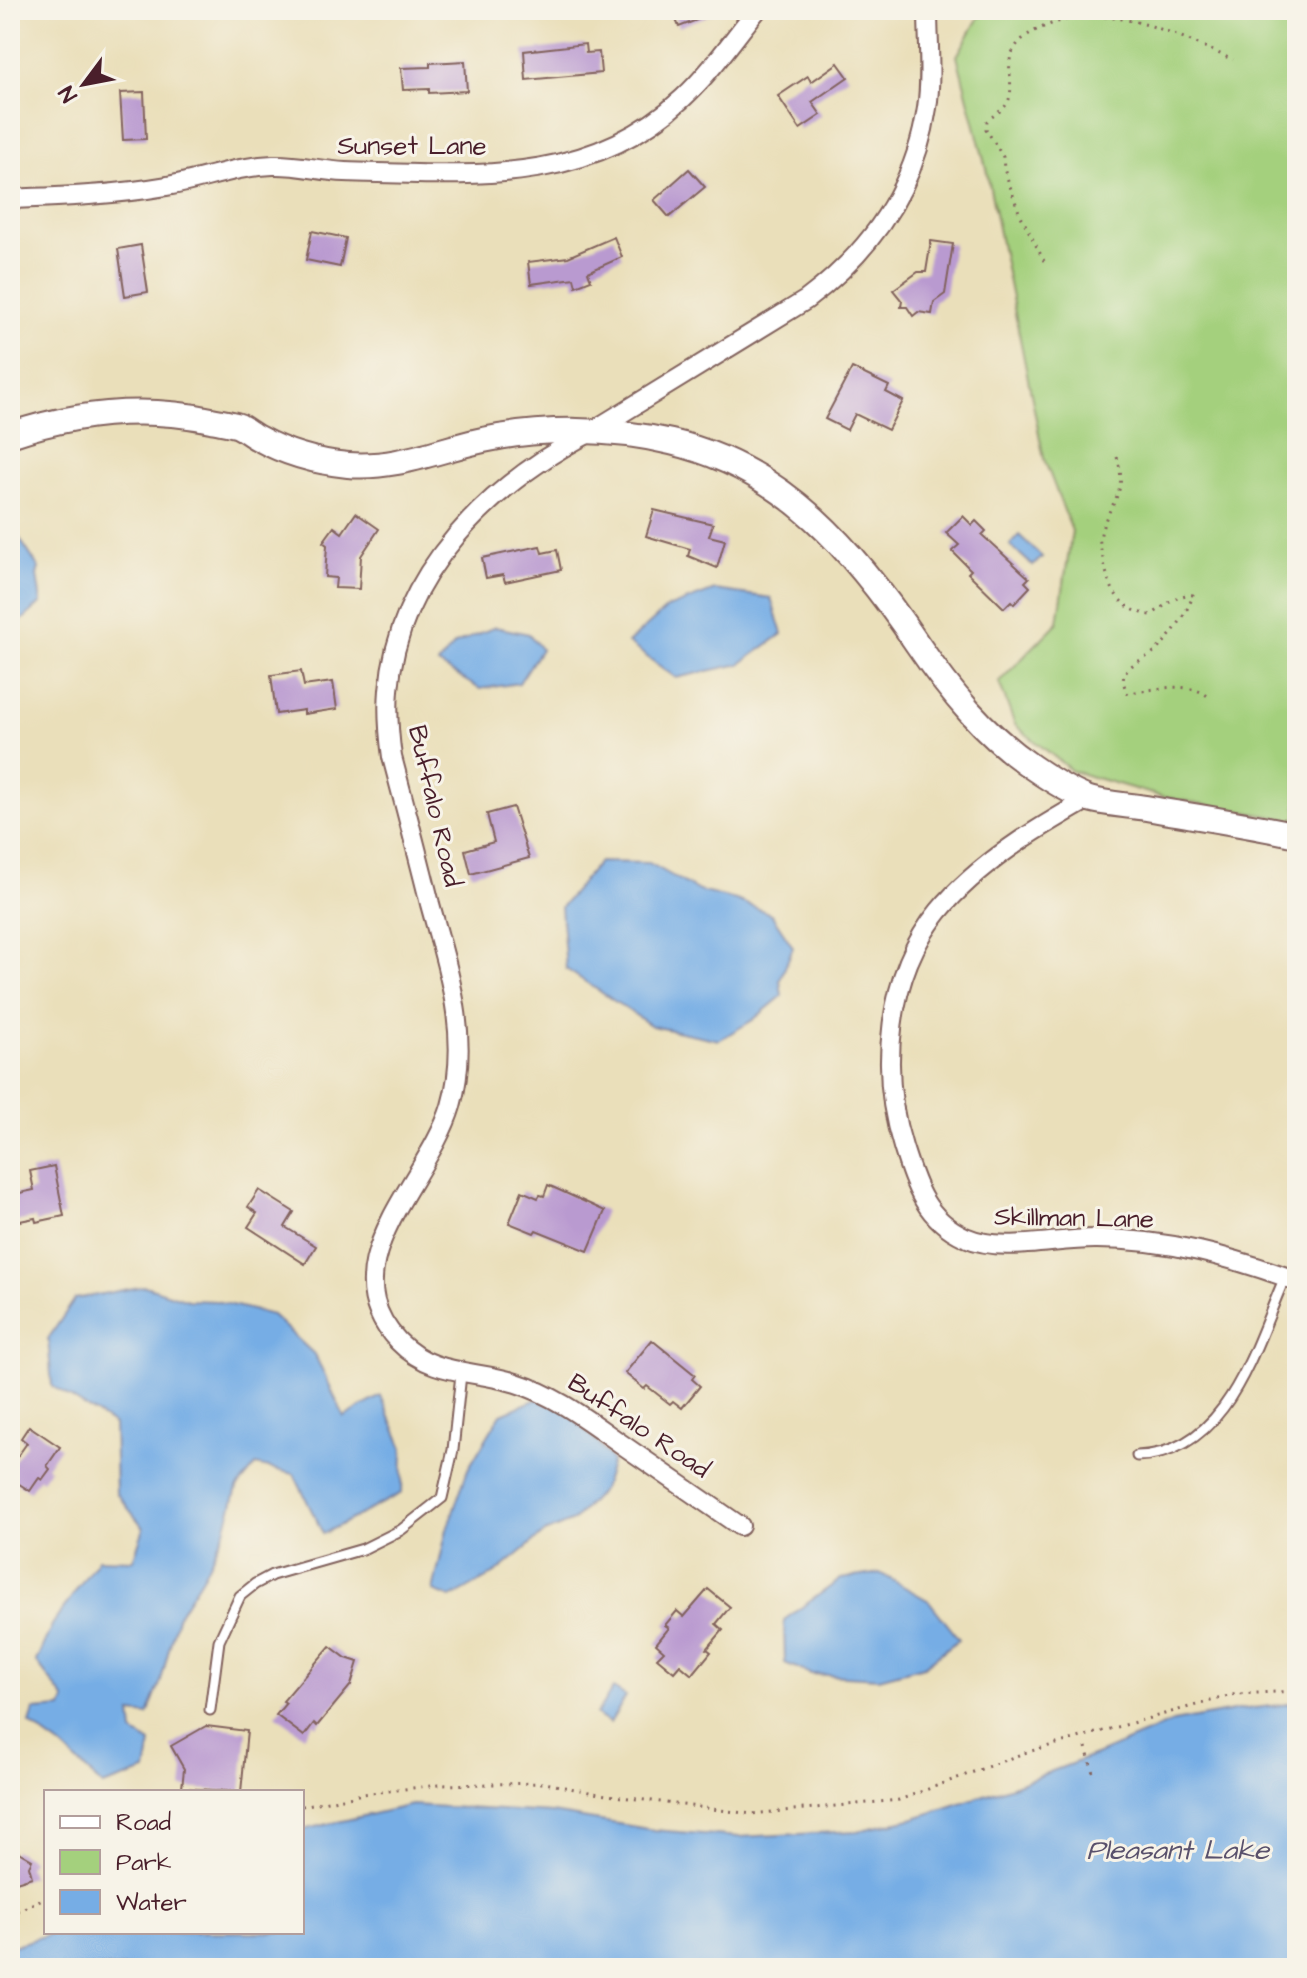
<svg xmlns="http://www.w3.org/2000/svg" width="1307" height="1978" font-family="'Architects Daughter',sans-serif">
	<rect width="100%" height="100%" fill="#f7f3e8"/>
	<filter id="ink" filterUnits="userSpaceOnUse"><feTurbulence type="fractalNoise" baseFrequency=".0125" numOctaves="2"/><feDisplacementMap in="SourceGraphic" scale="16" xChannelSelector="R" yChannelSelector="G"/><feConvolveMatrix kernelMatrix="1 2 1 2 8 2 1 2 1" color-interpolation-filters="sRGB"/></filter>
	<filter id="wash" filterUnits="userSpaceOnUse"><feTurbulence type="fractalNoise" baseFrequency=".006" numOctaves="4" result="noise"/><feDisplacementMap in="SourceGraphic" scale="32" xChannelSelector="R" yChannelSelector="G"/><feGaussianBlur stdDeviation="1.8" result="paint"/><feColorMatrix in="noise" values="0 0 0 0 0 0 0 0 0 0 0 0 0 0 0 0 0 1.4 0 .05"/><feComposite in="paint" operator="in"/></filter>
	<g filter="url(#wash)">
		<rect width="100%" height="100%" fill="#eadfba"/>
		<path fill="#a4d07d" stroke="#777854" stroke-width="2" d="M983,10H1265L1297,23V821L1163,797L1072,771L1015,725L999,682L1058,622L1072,531L1044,459L986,168L957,56Z"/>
		<g fill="#76ade5" stroke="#606688" stroke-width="2">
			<path d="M10,524L39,568L37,575L41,603L21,621L10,626Z"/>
			<path d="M1019,535L1042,557L1033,566L1010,545Z"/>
			<path d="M715,590L771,598L782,634L740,664L676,678L628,643L667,608Z"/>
			<path d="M495,627L529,634L541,649L519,683L480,689L438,664L455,644Z"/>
			<path d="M599,862L649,863L699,891L736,900L771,914L793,947L780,980L782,996L753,1020L719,1040L652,1026L566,969L561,907Z"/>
			<path d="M145,1286L188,1300L216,1301L272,1315L315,1355L344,1417L381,1396L403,1448L402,1493L323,1534L294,1474L256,1465L237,1488L225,1530L204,1574L177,1617L161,1681L148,1715L131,1713L133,1732L151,1743L146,1771L103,1786L62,1747L30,1724L34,1710L62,1708L65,1700L36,1661L52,1625L98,1559L133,1560L144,1528L116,1493L114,1425L52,1386L48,1339L75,1299Z"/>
			<path d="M537,1399L564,1409L598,1443L612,1461L603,1489L573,1521L544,1533L497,1572L451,1598L433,1591L447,1529L468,1469L501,1414Z"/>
			<path d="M880,1573L929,1601L959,1639L924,1666L879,1678L811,1674L785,1663L784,1620L841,1579Z"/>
			<path d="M613,1688L626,1696L610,1723L596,1715Z"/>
			<path d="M1297,1703V1968H10V1947L55,1932H302V1830L412,1805L552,1813L654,1830L739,1837L857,1831L915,1818L1012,1786L1098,1754L1173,1722L1239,1710Z"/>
		</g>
		<g id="blocks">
			<g fill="#b99ad0">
				<path d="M672,10H720V11L679,27Z"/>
				<path d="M585,44L586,53L599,52L601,73L526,80L524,51Z"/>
				<path d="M465,61L467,91L429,93V89L403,90L401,68L430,67V63Z"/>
				<path d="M838,63L848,77L812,102L821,115L800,129L778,96L808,76L811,82Z"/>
				<path d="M144,92L146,139L123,140L120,93Z"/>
				<path d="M689,169L705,187L669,217L654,200Z"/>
				<path d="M312,231L346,238L340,267L306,260Z"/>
				<path d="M614,237L622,257L588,272L591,280L576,286L574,278L531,284L528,262L568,257Z"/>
				<path d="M931,241L953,244L945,294L934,302L932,314L918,312L913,316L907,307H901L902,301L893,290L918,272H926Z"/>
				<path d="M141,245L148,292L125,296L118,249Z"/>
				<path d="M852,368L889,386L886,392L903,401L888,430L855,414L847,430L825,419Z"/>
				<path d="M654,510L713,524L709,536L725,540L717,568L688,556L690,549L646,536Z"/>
				<path d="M356,513L379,529L361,556L359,589L335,588L336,578L325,577L327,545L323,542L334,527L342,533Z"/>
				<path d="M963,516L972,525L976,521L986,531L982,535L1029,578L1025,582L1030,587L1014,604L1011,601L1004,608L968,573L971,570L952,551L959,545L946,533Z"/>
				<path d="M540,546L542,553L557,550L561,570L505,582L503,575L486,578L482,558Z"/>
				<path d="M301,671L304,686L333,682L337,709L304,714V710L276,714L271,675Z"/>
				<path d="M513,807L529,858L471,874L465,850L494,842L487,814Z"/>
				<path d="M54,1166L64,1216L36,1222L35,1218L10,1223V1195L34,1190L30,1171Z"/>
				<path d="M548,1185L605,1211L588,1251L536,1230L534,1233L509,1223L522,1191L538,1198L540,1195L544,1196Z"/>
				<path d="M259,1190L294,1212L285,1227L316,1246L305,1264L248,1227L257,1213L248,1207Z"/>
				<path d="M652,1340L695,1375L692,1379L700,1386L682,1408L673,1401L670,1404L647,1386L644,1389L625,1373Z"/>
				<path d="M29,1426L60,1447L47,1466L50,1469L42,1480L39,1478L30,1491L10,1478V1467L27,1443L21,1438Z"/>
				<path d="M708,1589L730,1607L716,1624L723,1630L707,1649L711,1652L692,1675L680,1665L674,1672L657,1658L664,1651L656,1644L669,1628L665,1625L677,1611L684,1617Z"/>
				<path d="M330,1646L346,1658L358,1662L351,1685L317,1726L314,1723L304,1736L276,1715L286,1703L283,1701Z"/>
				<path d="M206,1726L247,1731L241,1792L182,1788L184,1769L171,1746Z"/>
				<path d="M15,1850L32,1860L29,1866L32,1877L10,1884V1859Z"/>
			</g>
		</g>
	</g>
	<g filter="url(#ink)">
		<use href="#blocks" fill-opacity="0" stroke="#82625d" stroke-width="2"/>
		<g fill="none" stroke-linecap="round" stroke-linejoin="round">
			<g stroke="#82625d" stroke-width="13">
				<g id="service">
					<path d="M1137,1456C1229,1454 1255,1344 1285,1277"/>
					<path d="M210,1710L219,1641L240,1596L255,1584L272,1575L363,1549L401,1530L442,1498L453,1450L461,1374"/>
				</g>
			</g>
			<g stroke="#82625d" stroke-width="22">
				<g id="minor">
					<path d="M10,199C62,197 115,195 167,186C203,180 236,166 273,165C297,164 321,171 345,172C467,175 587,188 683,98C711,72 733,39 757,10"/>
					<path d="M1089,799C1036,829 979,863 939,911C887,974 879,1071 903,1147C915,1185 925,1219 965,1237C1003,1254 1056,1238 1097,1239C1167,1239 1232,1257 1297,1281"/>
					<path d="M740,1526C700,1498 660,1471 620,1443C587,1420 555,1395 516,1383C473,1369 433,1377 398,1341C326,1265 429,1181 451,1106C471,1037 448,970 430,904C418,855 405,806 392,757C389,735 387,713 389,690C398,572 492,483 591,432L806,300C870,252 915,189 927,108C932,76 928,42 928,10"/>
				</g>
			</g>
			<g stroke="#82625d" stroke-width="28">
				<path id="tertiary" d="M10,435C75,413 144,406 211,420C220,422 231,423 239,426C246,430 252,435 258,438C285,453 317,462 348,465C397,469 437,450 483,440C544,427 611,428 671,442C785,468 856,553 918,645C950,692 984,734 1032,767C1048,778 1069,792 1089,799C1106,804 1128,805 1146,808C1197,817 1247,824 1297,835"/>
			</g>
			<g stroke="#82625d" stroke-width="3" stroke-dasharray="2 6" stroke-linecap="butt">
				<path d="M1044,261L1019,212L1004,169L1003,157L986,129L987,121C992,116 1002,111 1006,105C1017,90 1004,67 1013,51C1021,36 1035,30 1051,24C1114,2 1176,34 1233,60"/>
				<path d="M1117,457C1130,498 1104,505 1100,540C1099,545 1102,553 1103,558C1109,588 1118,610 1151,615C1164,607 1178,593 1193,595C1187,614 1169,640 1154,652C1145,659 1127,665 1124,675C1122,682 1125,688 1128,693C1154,690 1187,680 1209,697"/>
				<path d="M1086,1747L1093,1773"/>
				<path d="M302,1806L363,1794L438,1785L545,1783L599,1794L751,1814L899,1800L1024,1753L1236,1694L1297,1691"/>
				<path d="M10,1915L46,1897"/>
			</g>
			<use href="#service" stroke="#fff" stroke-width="9"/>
			<use href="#minor" stroke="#fff" stroke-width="18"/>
			<use href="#tertiary" stroke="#fff" stroke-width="24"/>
		</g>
	</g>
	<g text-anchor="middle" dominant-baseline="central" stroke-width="6" stroke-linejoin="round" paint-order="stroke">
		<g font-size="26" fill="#4a1f2b" stroke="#f7f3e8">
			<text x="412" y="146">Sunset Lane</text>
			<text transform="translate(435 806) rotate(77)">Buffalo Road</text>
			<text transform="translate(1074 1218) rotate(1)">Skillman Lane</text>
			<text transform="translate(639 1426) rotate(34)">Buffalo Road</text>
		</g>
		<g font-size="28" font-style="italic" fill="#59516c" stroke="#f7f3e8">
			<text x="1178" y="1850">Pleasant Lake</text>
		</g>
	</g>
	<rect width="1307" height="1978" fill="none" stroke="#f7f3e8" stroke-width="40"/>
	<rect x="44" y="1790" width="260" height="144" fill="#f7f3e8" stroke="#b29e9c" stroke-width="2"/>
	<rect x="60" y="1816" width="40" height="12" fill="#ffffff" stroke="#b29e9c" stroke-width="2"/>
	<text x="116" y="1830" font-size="24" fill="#4a1f2b">Road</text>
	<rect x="60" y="1850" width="40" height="24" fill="#a4d07d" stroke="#b29e9c" stroke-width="2"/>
	<text x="116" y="1870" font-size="24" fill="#4a1f2b">Park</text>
	<rect x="60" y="1890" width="40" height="24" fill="#76ade5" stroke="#b29e9c" stroke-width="2"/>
	<text x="116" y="1910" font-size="24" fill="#4a1f2b">Water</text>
	<g transform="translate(84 84) rotate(238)" stroke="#f7f3e8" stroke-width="6" paint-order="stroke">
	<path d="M0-6L14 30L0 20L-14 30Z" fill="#4a1f2b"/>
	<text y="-12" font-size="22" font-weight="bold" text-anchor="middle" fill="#4a1f2b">N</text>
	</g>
</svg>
